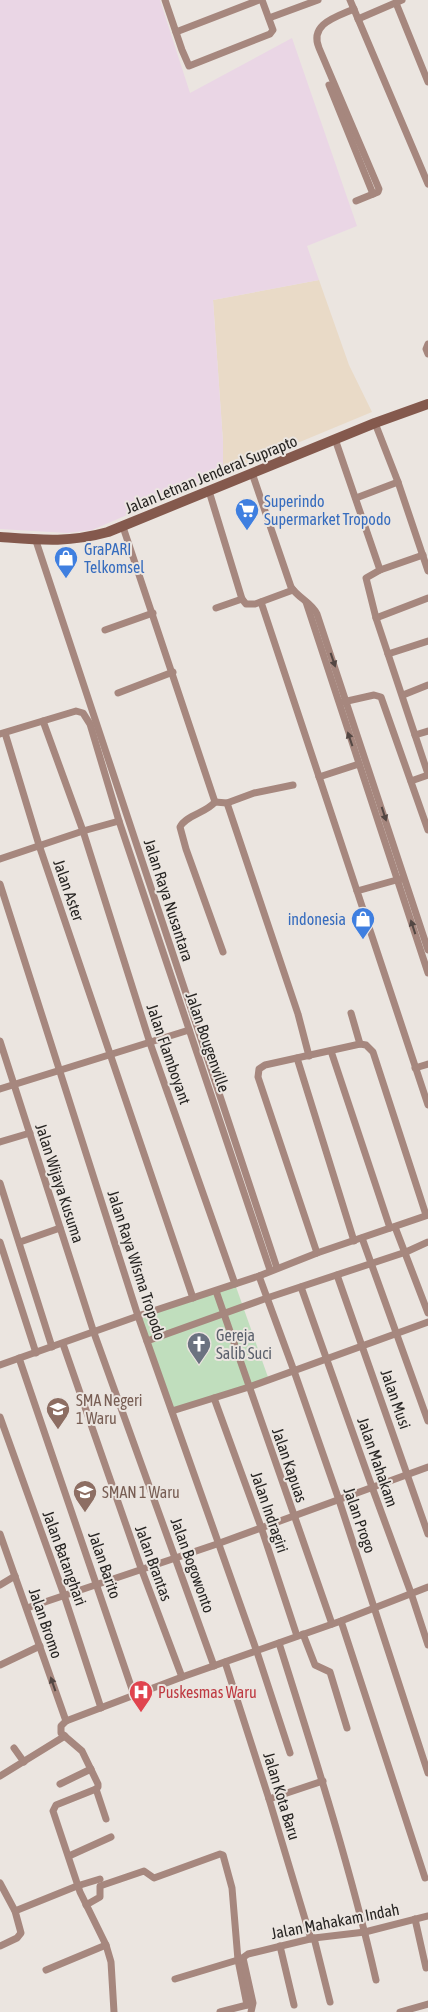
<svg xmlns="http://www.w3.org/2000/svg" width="428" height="2012" font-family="'Asap Condensed',sans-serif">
	<rect width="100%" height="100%" fill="#ebe5e0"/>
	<path fill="#e9dac7" d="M319,280L349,365L372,412L223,474V442L213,300Z"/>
	<path fill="#ead6e5" d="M0,0H160L190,93L292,38L357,226L307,246L319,280L213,300L223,442V474L92,530L67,533L0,529Z"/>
	<path fill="#c0debd" d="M235,1284L269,1380L172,1411L138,1316Z"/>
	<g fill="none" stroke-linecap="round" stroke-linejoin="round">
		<g stroke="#a6877e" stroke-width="7">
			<path d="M165,0L182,50L189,66L270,34L273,30L262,0"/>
			<path d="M350,0L428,184"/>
			<path d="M396,3L428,82"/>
			<path d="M354,9C336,17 309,24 319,48L379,189L378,192L356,201"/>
			<path d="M269,18L318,0"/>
			<path d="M358,19L402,0"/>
			<path d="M176,32L259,0"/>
			<path d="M329,85L373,194"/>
			<path d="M428,344L426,349L428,354"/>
			<path d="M375,423L398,482L428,571"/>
			<path d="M335,439L380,570"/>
			<path d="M252,473L291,587C298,598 311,602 317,614L428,950"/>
			<path d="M209,491L242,599L246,604H255L293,590"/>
			<path d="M356,498L398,482"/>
			<path d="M123,527L215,802"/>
			<path d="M36,541L277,1268"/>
			<path d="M423,555L380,570L366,578L376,618L428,774"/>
			<path d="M261,602L357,891"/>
			<path d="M306,602L428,973"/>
			<path d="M216,608L242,599"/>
			<path d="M376,618L428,598"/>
			<path d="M105,630L153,613"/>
			<path d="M388,654L428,641"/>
			<path d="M118,693L173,672"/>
			<path d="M403,695L428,685"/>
			<path d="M343,702L374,695L381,697L428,830"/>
			<path d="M43,721L83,831L150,1043L235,1284"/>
			<path d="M5,733L39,845L193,1298"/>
			<path d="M0,734L76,711L83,713L90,724L119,821L270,1270"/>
			<path d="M415,735L428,731"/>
			<path d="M319,777L359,764"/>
			<path d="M411,781L428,775"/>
			<path d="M215,802C206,813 186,815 180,827L186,849L223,952"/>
			<path d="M215,802L227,803L254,793L293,785"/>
			<path d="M227,803L298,1014L309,1056"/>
			<path d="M0,859L83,831L119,821"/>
			<path d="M400,879L357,891L428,1105"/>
			<path d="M0,884L138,1316L257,1652L290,1753"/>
			<path d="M351,1013L360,1044"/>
			<path d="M0,1041L94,1333L214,1666"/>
			<path d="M331,1051L390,1228"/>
			<path d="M297,1058L354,1241"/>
			<path d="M415,1068L428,1064"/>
			<path d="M0,1089L189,1030"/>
			<path d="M0,1142L30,1133"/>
			<path d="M0,1183L52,1347"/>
			<path d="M395,1227L428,1313"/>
			<path d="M362,1238L428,1421"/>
			<path d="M0,1242L36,1353"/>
			<path d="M20,1242L60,1228"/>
			<path d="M317,1253L258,1077L259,1069L265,1065L360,1044L366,1045L373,1052L426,1215"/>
			<path d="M337,1275L428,1534"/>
			<path d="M259,1276L294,1371L339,1500L428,1773"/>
			<path d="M301,1287L372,1487L411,1593L428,1645"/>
			<path d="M216,1291L332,1624"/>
			<path d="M147,1341L267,1298L406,1252L428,1242"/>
			<path d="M63,1344L141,1568L182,1677"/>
			<path d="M19,1358L134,1695"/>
			<path d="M0,1365L138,1316L259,1276L317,1253L428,1215"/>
			<path d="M214,1398L261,1527L297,1636"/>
			<path d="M172,1411L249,1387L428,1322"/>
			<path d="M0,1417L64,1595L101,1708"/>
			<path d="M0,1534L66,1721"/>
			<path d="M0,1585L15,1576"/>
			<path d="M27,1608L217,1544L428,1467"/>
			<path d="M341,1621L425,1878"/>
			<path d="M303,1634L315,1665L330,1672L347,1728"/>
			<path d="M279,1643C314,1754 350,1866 376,1980"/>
			<path d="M225,1662L269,1799L311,1939"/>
			<path d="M0,1665L40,1646"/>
			<path d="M14,1748L24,1762"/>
			<path d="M0,1776L65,1736"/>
			<path d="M60,1784L91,1769"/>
			<path d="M96,1789L106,1819"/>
			<path d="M269,1799L323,1781"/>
			<path d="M69,1856L111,1837"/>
			<path d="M0,1883L15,1911L21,1933L17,1938L0,1946"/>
			<path d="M86,1905L100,1897V1886L144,1871L154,1878L220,1854L223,1855L232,1888L238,1960L247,2005"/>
			<path d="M15,1911L77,1886L100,1879"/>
			<path d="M415,1919L426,1968"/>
			<path d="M314,1938L330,2002"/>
			<path d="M280,1946L294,2005"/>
			<path d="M243,1958L253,2003L251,2012"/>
			<path d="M46,1970L106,1945"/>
			<path d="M175,1979L241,1959L248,1954L314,1938L365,1932L428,1916"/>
			<path d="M114,2012L111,1962L106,1945L80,1892L53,1811L56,1805L96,1789L98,1787V1784L82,1751L61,1733V1726L66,1721L182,1677L341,1621L428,1587"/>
			<path d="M220,2012L251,2004"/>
			<path d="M400,2012L428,2004"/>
		</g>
		<path stroke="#84594d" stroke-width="10" d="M0,537C41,540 68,543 108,532L375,423L428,404"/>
	</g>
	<defs><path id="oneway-solid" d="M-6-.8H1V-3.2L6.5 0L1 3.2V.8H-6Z" transform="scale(1.25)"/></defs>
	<g fill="#534743">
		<use href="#oneway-solid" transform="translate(333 660) rotate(71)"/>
		<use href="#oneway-solid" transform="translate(350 739) rotate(-109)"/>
		<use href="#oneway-solid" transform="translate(384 814) rotate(72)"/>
		<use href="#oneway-solid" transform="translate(413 927) rotate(-108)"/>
		<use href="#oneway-solid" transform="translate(53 1684) rotate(-109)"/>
	</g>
	<defs>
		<g id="supermarket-pin" transform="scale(1.25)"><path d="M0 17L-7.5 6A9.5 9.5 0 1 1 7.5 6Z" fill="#3f7fe0" stroke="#ebe5e0"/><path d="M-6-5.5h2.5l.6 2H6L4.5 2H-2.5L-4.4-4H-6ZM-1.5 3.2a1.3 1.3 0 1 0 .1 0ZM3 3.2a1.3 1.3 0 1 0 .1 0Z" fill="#fff"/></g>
		<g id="shop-pin" transform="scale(1.25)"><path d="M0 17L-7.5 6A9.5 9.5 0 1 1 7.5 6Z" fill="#3f7fe0" stroke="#ebe5e0"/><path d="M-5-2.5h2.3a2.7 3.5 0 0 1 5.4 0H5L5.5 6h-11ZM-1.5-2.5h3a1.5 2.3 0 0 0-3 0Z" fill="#fff"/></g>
		<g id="church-pin" transform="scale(1.25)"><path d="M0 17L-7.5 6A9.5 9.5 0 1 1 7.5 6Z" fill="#6b7280" stroke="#ebe5e0"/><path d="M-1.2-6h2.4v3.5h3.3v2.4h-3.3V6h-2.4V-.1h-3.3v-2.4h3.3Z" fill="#fff"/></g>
		<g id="school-pin" transform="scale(1.25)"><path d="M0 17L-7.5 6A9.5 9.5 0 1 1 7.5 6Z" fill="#8d6e63" stroke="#ebe5e0"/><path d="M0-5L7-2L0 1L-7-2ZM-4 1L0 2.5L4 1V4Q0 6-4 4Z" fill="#fff"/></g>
		<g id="hospital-pin" transform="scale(1.25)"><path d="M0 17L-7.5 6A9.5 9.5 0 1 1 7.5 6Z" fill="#e0444e" stroke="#ebe5e0"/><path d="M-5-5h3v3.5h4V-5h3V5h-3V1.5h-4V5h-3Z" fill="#fff"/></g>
	</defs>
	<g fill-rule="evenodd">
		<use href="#supermarket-pin" x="247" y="510"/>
		<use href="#shop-pin" x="66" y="558"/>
		<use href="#shop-pin" x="363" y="919"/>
		<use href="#church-pin" x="199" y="1344"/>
		<use href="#school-pin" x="58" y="1409"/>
		<use href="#school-pin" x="85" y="1492"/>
		<use href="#hospital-pin" x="141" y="1692"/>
	</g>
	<g text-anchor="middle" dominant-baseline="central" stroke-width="4" stroke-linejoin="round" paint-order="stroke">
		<g font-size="16" fill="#272523" stroke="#ebe5e0">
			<text transform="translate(211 474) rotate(-22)">Jalan Letnan Jenderal Suprapto</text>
			<text transform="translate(69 890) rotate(71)">Jalan Aster</text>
			<text transform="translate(169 900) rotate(72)">Jalan Raya Nusantara</text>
			<text transform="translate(208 1042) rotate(71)">Jalan Bougenville</text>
			<text transform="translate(169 1054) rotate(71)">Jalan Flamboyant</text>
			<text transform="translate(60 1183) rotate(72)">Jalan Wijaya Kusuma</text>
			<text transform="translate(137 1265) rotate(72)">Jalan Raya Wisma Tropodo</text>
			<text transform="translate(396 1399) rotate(71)">Jalan Musi</text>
			<text transform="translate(378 1462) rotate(71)">Jalan Mahakam</text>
			<text transform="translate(290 1465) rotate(71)">Jalan Kapuas</text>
			<text transform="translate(270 1512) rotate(71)">Jalan Indragiri</text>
			<text transform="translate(360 1520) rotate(71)">Jalan Progo</text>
			<text transform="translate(65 1558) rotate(70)">Jalan Batanghari</text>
			<text transform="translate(154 1563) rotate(70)">Jalan Brantas</text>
			<text transform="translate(105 1565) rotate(71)">Jalan Barito</text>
			<text transform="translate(193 1565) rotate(70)">Jalan Bogowonto</text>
			<text transform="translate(46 1623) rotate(71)">Jalan Bromo</text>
			<text transform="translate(282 1796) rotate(73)">Jalan Kota Baru</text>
			<text transform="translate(335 1921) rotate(-11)">Jalan Mahakam Indah</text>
		</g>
		<g font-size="16" fill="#366cbe" stroke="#ebe5e0" text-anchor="start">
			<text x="264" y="501">Superindo<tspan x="264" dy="18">Supermarket Tropodo</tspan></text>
			<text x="84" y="549">GraPARI<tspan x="84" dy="18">Telkomsel</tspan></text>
			<text x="346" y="919" text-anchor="end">indonesia</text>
		</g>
		<g font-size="16" fill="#5b616d" stroke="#ebe5e0" text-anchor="start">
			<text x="216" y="1335">Gereja<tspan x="216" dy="18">Salib Suci</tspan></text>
		</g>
		<g font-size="16" fill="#785e54" stroke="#ebe5e0" text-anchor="start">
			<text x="76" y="1400">SMA Negeri<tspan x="76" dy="18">1 Waru</tspan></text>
			<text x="102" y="1492">SMAN 1 Waru</text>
		</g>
		<g font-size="16" fill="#be3a42" stroke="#ebe5e0" text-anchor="start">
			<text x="158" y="1692">Puskesmas Waru</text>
		</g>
	</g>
</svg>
